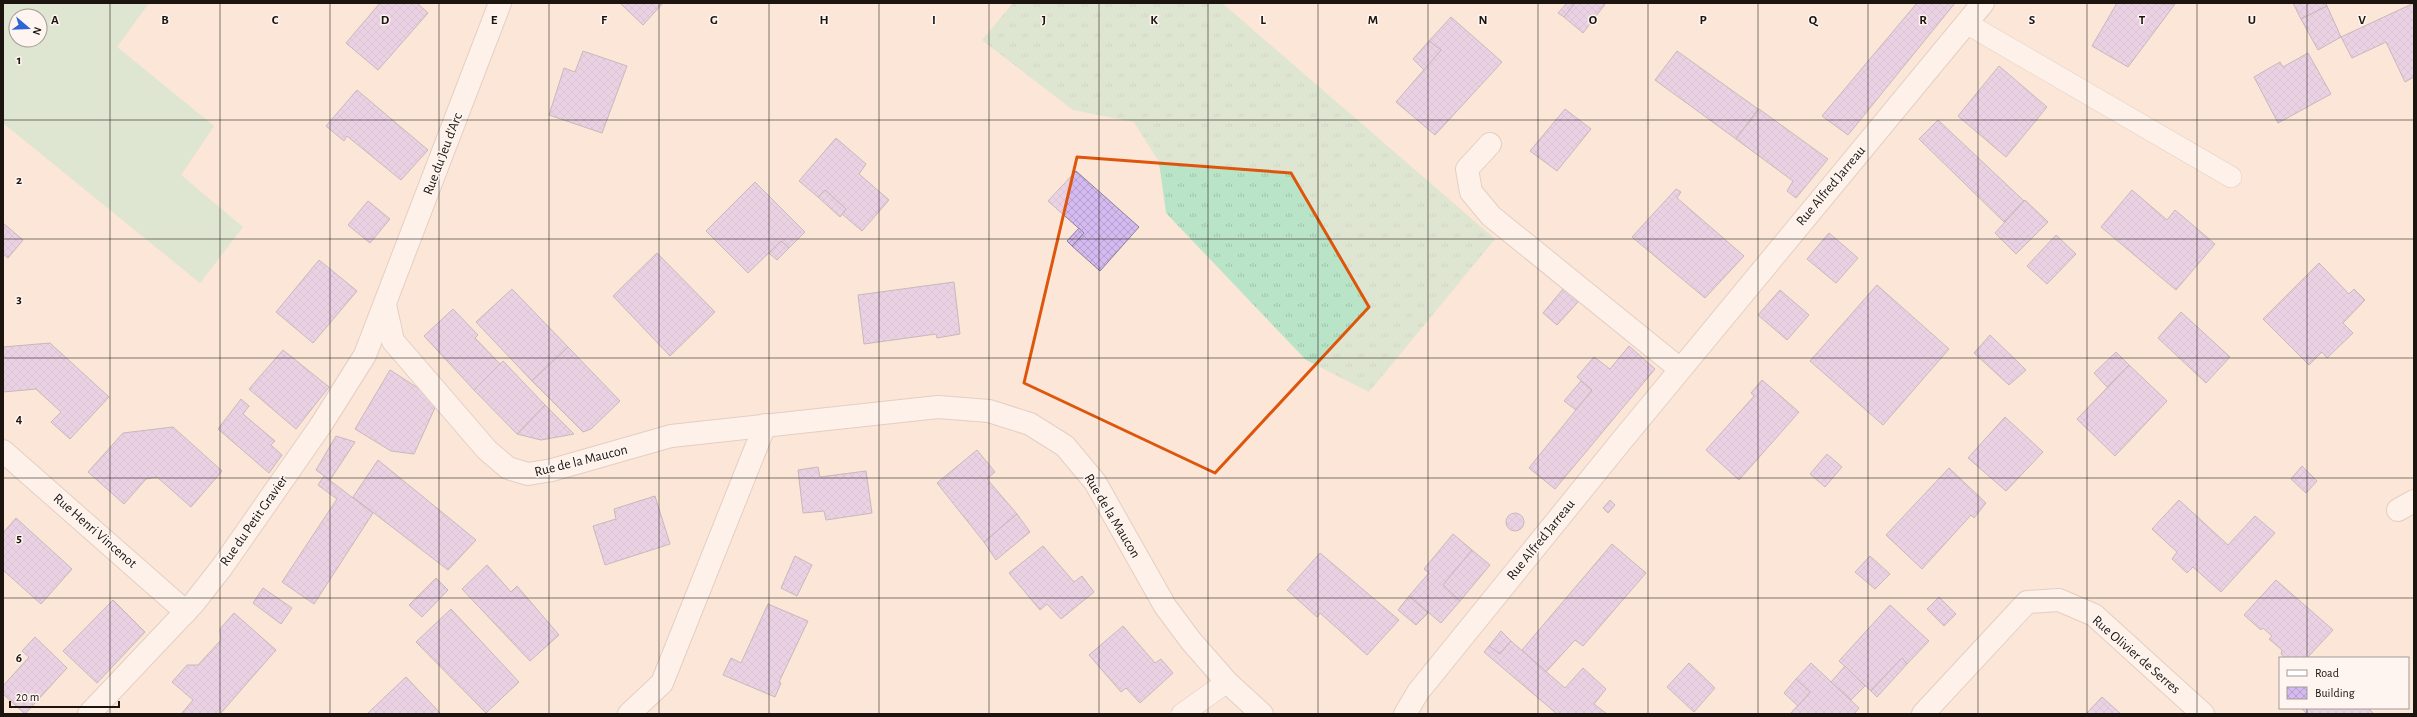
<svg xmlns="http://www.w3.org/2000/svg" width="2417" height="717" font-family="'Alegreya Sans',sans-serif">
	<defs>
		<pattern id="grass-tufts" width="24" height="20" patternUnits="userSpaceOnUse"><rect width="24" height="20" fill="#bae4c8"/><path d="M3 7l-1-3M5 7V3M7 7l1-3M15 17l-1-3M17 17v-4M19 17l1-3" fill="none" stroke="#9fc3ab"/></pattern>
		<pattern id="building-cross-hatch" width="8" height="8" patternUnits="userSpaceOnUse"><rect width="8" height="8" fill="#d4baf1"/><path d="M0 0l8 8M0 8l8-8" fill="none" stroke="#b59fcd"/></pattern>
	</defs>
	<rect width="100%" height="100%" fill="#fbe6d8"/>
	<path fill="url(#grass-tufts)" d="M1013,3H1222L1495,239L1369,392L1306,360L1166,213L1159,162L1134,122L1073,110L982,40Z"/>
	<path fill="#bae4c8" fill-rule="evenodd" d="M3,3H149L117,47L214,126L181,175L243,227L200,283L3,123ZM16,16H40V40H16Z"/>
	<g fill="url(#building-cross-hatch)" stroke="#8a8194">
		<path d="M380,3H417L428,13L378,70L346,43Z"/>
		<path d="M620,3H663L643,25Z"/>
		<path d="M1567,3H1575L1564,17L1558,13Z"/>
		<path d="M1575,3H1574H1606L1583,33L1564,17Z"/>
		<path d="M1917,3H1955L1848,135L1822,116Z"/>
		<path d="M2117,3L2175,4L2128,67L2092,46Z"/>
		<path d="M2293,3H2326L2327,6L2301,19Z"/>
		<path d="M2414,3V77L2405,82L2386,42L2352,58L2341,37Z"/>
		<path d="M2327,6L2341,37L2318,50L2301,19Z"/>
		<path d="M1451,17L1502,62L1435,135L1396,102L1441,50L1429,41Z"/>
		<path d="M1429,41L1441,50L1424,70L1413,59Z"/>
		<path d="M583,51L627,66L602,133L549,115L564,68L575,72Z"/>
		<path d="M1677,51L1758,109L1736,139L1655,80Z"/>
		<path d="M2308,53L2331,94L2278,123L2254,77L2280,62L2283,67Z"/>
		<path d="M1999,66L2047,107L2006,157L1958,116Z"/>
		<path d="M357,90L428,150L401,180L347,136L344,141L326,126Z"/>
		<path d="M1565,109L1591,129L1557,171L1530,151Z"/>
		<path d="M1759,109L1828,159L1796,198L1787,191L1793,181L1736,139Z"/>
		<path d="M1938,120L2024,201L2004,222L1919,139Z"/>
		<path d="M836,138L866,164L859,174L889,200L862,231L842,214L846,209L825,190L818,197L799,181Z"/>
		<path d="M1076,171L1139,227L1100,271L1072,246L1084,233L1048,201Z"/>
		<path d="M755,182L805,232L789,248L781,241L748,273L706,231Z"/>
		<path d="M1676,189L1681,192L1677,198L1744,256L1705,298L1632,237Z"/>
		<path d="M825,190L846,209L840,217L818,197Z"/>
		<path d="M2132,190L2167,220L2175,210L2215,244L2176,290L2101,227Z"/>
		<path d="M2025,200L2048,222L2016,254L1995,233Z"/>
		<path d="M368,201L390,219L370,243L348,225Z"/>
		<path d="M3,223L23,240L8,258L3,254Z"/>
		<path d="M1079,228L1084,233L1072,246L1067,241Z"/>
		<path d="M1829,233L1858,258L1836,283L1807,259Z"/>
		<path d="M2056,235L2076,254L2047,284L2027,266Z"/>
		<path d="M781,241L789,248L777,260L769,253Z"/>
		<path d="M657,253L715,312L670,356L613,296Z"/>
		<path d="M319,260L357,291L313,343L276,312Z"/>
		<path d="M2319,263L2349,294L2354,289L2365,300L2343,323L2353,333L2327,358L2322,352L2309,365L2263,319Z"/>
		<path d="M954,282L960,334L937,338L936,334L864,344L858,295Z"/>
		<path d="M1877,285L1949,349L1883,425L1810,361Z"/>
		<path d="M512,289L568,347L532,381L476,322Z"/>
		<path d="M1563,289L1578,302L1557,325L1543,313Z"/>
		<path d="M1780,290L1809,315L1787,340L1758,315Z"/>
		<path d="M453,309L478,335L475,338L500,364L474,390L424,336Z"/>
		<path d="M2181,312L2230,357L2206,383L2158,338Z"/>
		<path d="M1990,335L2026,370L2009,385L1974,353Z"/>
		<path d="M50,343L109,397L70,439L51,422L61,412L36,389L3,392V347Z"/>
		<path d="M1629,346L1655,369L1555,489L1529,468L1592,390L1577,377L1594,357L1610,369Z"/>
		<path d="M568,347L620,401L591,429L583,432L532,381Z"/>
		<path d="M283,350L329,387L296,429L249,389Z"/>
		<path d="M2116,352L2129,365L2107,387L2094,373Z"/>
		<path d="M503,361L545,405L517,434L474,390Z"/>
		<path d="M2129,365L2167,401L2115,456L2077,419Z"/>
		<path d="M390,370L438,401L414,454L391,451L355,429Z"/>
		<path d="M1762,380L1799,412L1739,480L1706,450L1754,396L1751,393Z"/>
		<path d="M1581,381L1592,390L1576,410L1564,401Z"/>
		<path d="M241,399L249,406L243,414L275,441L271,445L282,455L269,473L218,429Z"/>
		<path d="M545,405L574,434L541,440L517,434Z"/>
		<path d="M2005,417L2043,452L2006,491L1968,458Z"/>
		<path d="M173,427L222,471L191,507L157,477L146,479L124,504L88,472L123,433Z"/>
		<path d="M336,436L355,442L330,480L316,470Z"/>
		<path d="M977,450L995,472L987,479L1017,514L984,542L937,483Z"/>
		<path d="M1827,454L1842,467L1825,487L1810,474Z"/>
		<path d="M378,460L476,540L448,570L353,497Z"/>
		<path d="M2302,466L2317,481L2306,493L2291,479Z"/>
		<path d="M818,467L820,477L866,471L872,513L826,520L824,511L803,513L798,470Z"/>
		<path d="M1949,468L1986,503L1974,518L1971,515L1922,569L1886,535Z"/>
		<path d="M324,476L373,513L314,604L282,582L337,499L318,485Z"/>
		<path d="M655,496L670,544L605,565L593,526L616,519L614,509Z"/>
		<path d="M1610,500L1615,505L1608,513L1603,508Z"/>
		<path d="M2179,500L2228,545L2255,516L2275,533L2221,592L2193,567L2187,573L2172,559L2177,552L2152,529Z"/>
		<circle cx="1515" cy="522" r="9"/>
		<path d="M1017,514L1030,532L996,560L984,542Z"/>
		<path d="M16,518L72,569L41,604L3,570V533Z"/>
		<path d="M1453,534L1472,550L1443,585L1460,601L1441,623L1409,596L1429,573L1424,569Z"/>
		<path d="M1612,544L1646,573L1583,646L1575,640L1546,672L1522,650Z"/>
		<path d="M1043,546L1074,582L1082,576L1094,592L1061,619L1047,604L1040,610L1009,573Z"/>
		<path d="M1472,550L1490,565L1460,601L1443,585Z"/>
		<path d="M1320,553L1399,620L1367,655L1320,613L1317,617L1287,590Z"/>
		<path d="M795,556L812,565L797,596L781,588Z"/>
		<path d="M1870,556L1890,574L1875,589L1855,572Z"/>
		<path d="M487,565L511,592L517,586L559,635L530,661L462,589Z"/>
		<path d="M436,578L448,590L422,617L409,605Z"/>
		<path d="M2276,580L2333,630L2307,658H2286L2281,654L2282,650L2269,639L2272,636L2263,628L2261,630L2244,615Z"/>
		<path d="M263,588L292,608L281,624L253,603Z"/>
		<path d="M1409,596L1428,613L1416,625L1398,610Z"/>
		<path d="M1939,597L1956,614L1944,626L1927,609Z"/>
		<path d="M113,600L145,632L97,683L63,651Z"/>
		<path d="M768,604L808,621L779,682L781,683L775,697L723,675L731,658L741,663Z"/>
		<path d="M1890,605L1929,641L1907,664L1902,658L1871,691L1839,661Z"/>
		<path d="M451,609L519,682L486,713L416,642Z"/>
		<path d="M234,613L276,650L220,714H183L182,713L193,700L172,682L187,665H198L221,640L220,629Z"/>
		<path d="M1123,626L1155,663L1161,659L1173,673L1140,703L1126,688L1121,692L1089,655Z"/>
		<path d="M1501,631L1511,641L1500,654L1489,646Z"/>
		<path d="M35,637L67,668L25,714L3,694V686L29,657L22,651Z"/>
		<path d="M1511,641L1565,688L1583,668L1606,689L1594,704L1607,714H1557L1484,652L1489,646L1500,654Z"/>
		<path d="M1902,658L1907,664L1877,697L1871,691Z"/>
		<path d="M1689,663L1715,688L1694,712L1667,687Z"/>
		<path d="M1811,663L1859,708L1854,714H1790L1810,692L1796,679Z"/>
		<path d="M1845,666L1865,686L1851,700L1831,682Z"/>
		<path d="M406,677L441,714H367Z"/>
		<path d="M1796,679L1810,692L1798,706L1784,693Z"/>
		<path d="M2102,697L2121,714H2086Z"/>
		<path d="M2301,708H2368L2374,714H2307Z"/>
	</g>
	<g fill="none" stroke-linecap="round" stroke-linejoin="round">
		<g stroke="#c7b3a6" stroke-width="22">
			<g id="service">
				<path d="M1966,23L2231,177"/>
				<path d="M1182,714L1227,682"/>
			</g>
		</g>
		<g stroke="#c7b3a6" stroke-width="24">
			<g id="minor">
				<path d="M1490,144L1467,169L1471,192L1491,216L1680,369"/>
				<path d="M385,305L393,341L487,450L508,468L528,474L552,470L671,436L938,407L989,411L1030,424L1065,446L1095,482L1165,606L1191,641L1227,682L1262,714"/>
				<path d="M3,451L186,612"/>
				<path d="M2398,510L2414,501"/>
				<path d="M89,714L193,604L222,567L321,425L365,355L500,3"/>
				<path d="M629,714L662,683L765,425"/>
				<path d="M1923,714L2027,602L2059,600L2094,615L2203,714"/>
			</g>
		</g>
		<g stroke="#c7b3a6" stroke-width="24">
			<path id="tertiary" d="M1405,714L1418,692L1623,439L1983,3"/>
		</g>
		<use href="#service" stroke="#fff" stroke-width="21"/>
		<use href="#minor" stroke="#fff" stroke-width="22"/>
		<use href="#tertiary" stroke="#fff" stroke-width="22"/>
	</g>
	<path d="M0 0H2417V717H0ZM1077,157L1291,173L1369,307L1215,473L1024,383Z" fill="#fbe6d8" fill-opacity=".55" fill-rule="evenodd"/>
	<path fill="none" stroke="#de560c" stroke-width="3" stroke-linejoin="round" d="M1077,157L1291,173L1369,307L1215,473L1024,383Z"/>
	<path fill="none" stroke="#1b140f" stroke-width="1" stroke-opacity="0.55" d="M110,3V714M220,3V714M330,3V714M439,3V714M549,3V714M659,3V714M769,3V714M879,3V714M989,3V714M1099,3V714M1208,3V714M1318,3V714M1428,3V714M1538,3V714M1648,3V714M1758,3V714M1868,3V714M1978,3V714M2087,3V714M2197,3V714M2307,3V658M3,120H2414M3,239H2414M3,358H2414M3,478H2414M3,598H2414M2307,708V714"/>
	<g text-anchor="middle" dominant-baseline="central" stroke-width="3" stroke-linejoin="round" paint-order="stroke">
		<g font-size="14" fill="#1b140f" stroke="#fef5f0">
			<text transform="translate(443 154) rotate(-69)">Rue du Jeu d'Arc</text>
			<text transform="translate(1831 186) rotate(-50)">Rue Alfred Jarreau</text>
			<text transform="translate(581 461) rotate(-14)">Rue de la Maucon</text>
			<text transform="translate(1112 516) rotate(59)">Rue de la Maucon</text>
			<text transform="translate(254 521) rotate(-55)">Rue du Petit Gravier</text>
			<text transform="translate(95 531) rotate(41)">Rue Henri Vincenot</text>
			<text transform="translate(1541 540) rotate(-51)">Rue Alfred Jarreau</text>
			<text transform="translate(2136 655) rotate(41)">Rue Olivier de Serres</text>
		</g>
	</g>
	<g font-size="13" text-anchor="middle" font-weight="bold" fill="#1b140f" stroke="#fef5f0" stroke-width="3" stroke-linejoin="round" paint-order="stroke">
		<text x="55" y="24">A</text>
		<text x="165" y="24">B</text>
		<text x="275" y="24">C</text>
		<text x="385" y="24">D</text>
		<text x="494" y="24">E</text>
		<text x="604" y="24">F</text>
		<text x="714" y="24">G</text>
		<text x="824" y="24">H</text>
		<text x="934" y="24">I</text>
		<text x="1044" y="24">J</text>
		<text x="1154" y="24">K</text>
		<text x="1263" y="24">L</text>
		<text x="1373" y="24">M</text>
		<text x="1483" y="24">N</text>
		<text x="1593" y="24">O</text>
		<text x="1703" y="24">P</text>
		<text x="1813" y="24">Q</text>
		<text x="1923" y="24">R</text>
		<text x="2032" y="24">S</text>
		<text x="2142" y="24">T</text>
		<text x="2252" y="24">U</text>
		<text x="2362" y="24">V</text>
		<text x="19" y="64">1</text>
		<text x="19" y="184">2</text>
		<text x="19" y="303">3</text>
		<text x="19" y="423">4</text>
		<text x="19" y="542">5</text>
		<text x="19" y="662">6</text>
	</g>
	<rect width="2417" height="717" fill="none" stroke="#1b140f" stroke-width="8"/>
	<rect x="2279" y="657" width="130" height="52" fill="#fef5f0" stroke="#a39b96"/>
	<rect x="2287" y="670" width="20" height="6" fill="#ffffff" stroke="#a39b96"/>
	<text x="2315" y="677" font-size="12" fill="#1b140f">Road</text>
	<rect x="2287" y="687" width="20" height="12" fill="url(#building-cross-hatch)" stroke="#a39b96"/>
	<text x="2315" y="697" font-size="12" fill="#1b140f">Building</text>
	<g transform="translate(28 28) rotate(109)"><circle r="19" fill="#fef5f0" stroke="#a39b96"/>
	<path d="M0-3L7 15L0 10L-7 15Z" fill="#2f65d3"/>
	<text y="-6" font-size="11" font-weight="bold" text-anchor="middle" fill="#1b140f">N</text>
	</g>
	<path d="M10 701v6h109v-6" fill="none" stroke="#1b140f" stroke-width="2"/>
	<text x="16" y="701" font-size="12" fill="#1b140f" stroke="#fef5f0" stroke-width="3" paint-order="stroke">20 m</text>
</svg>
